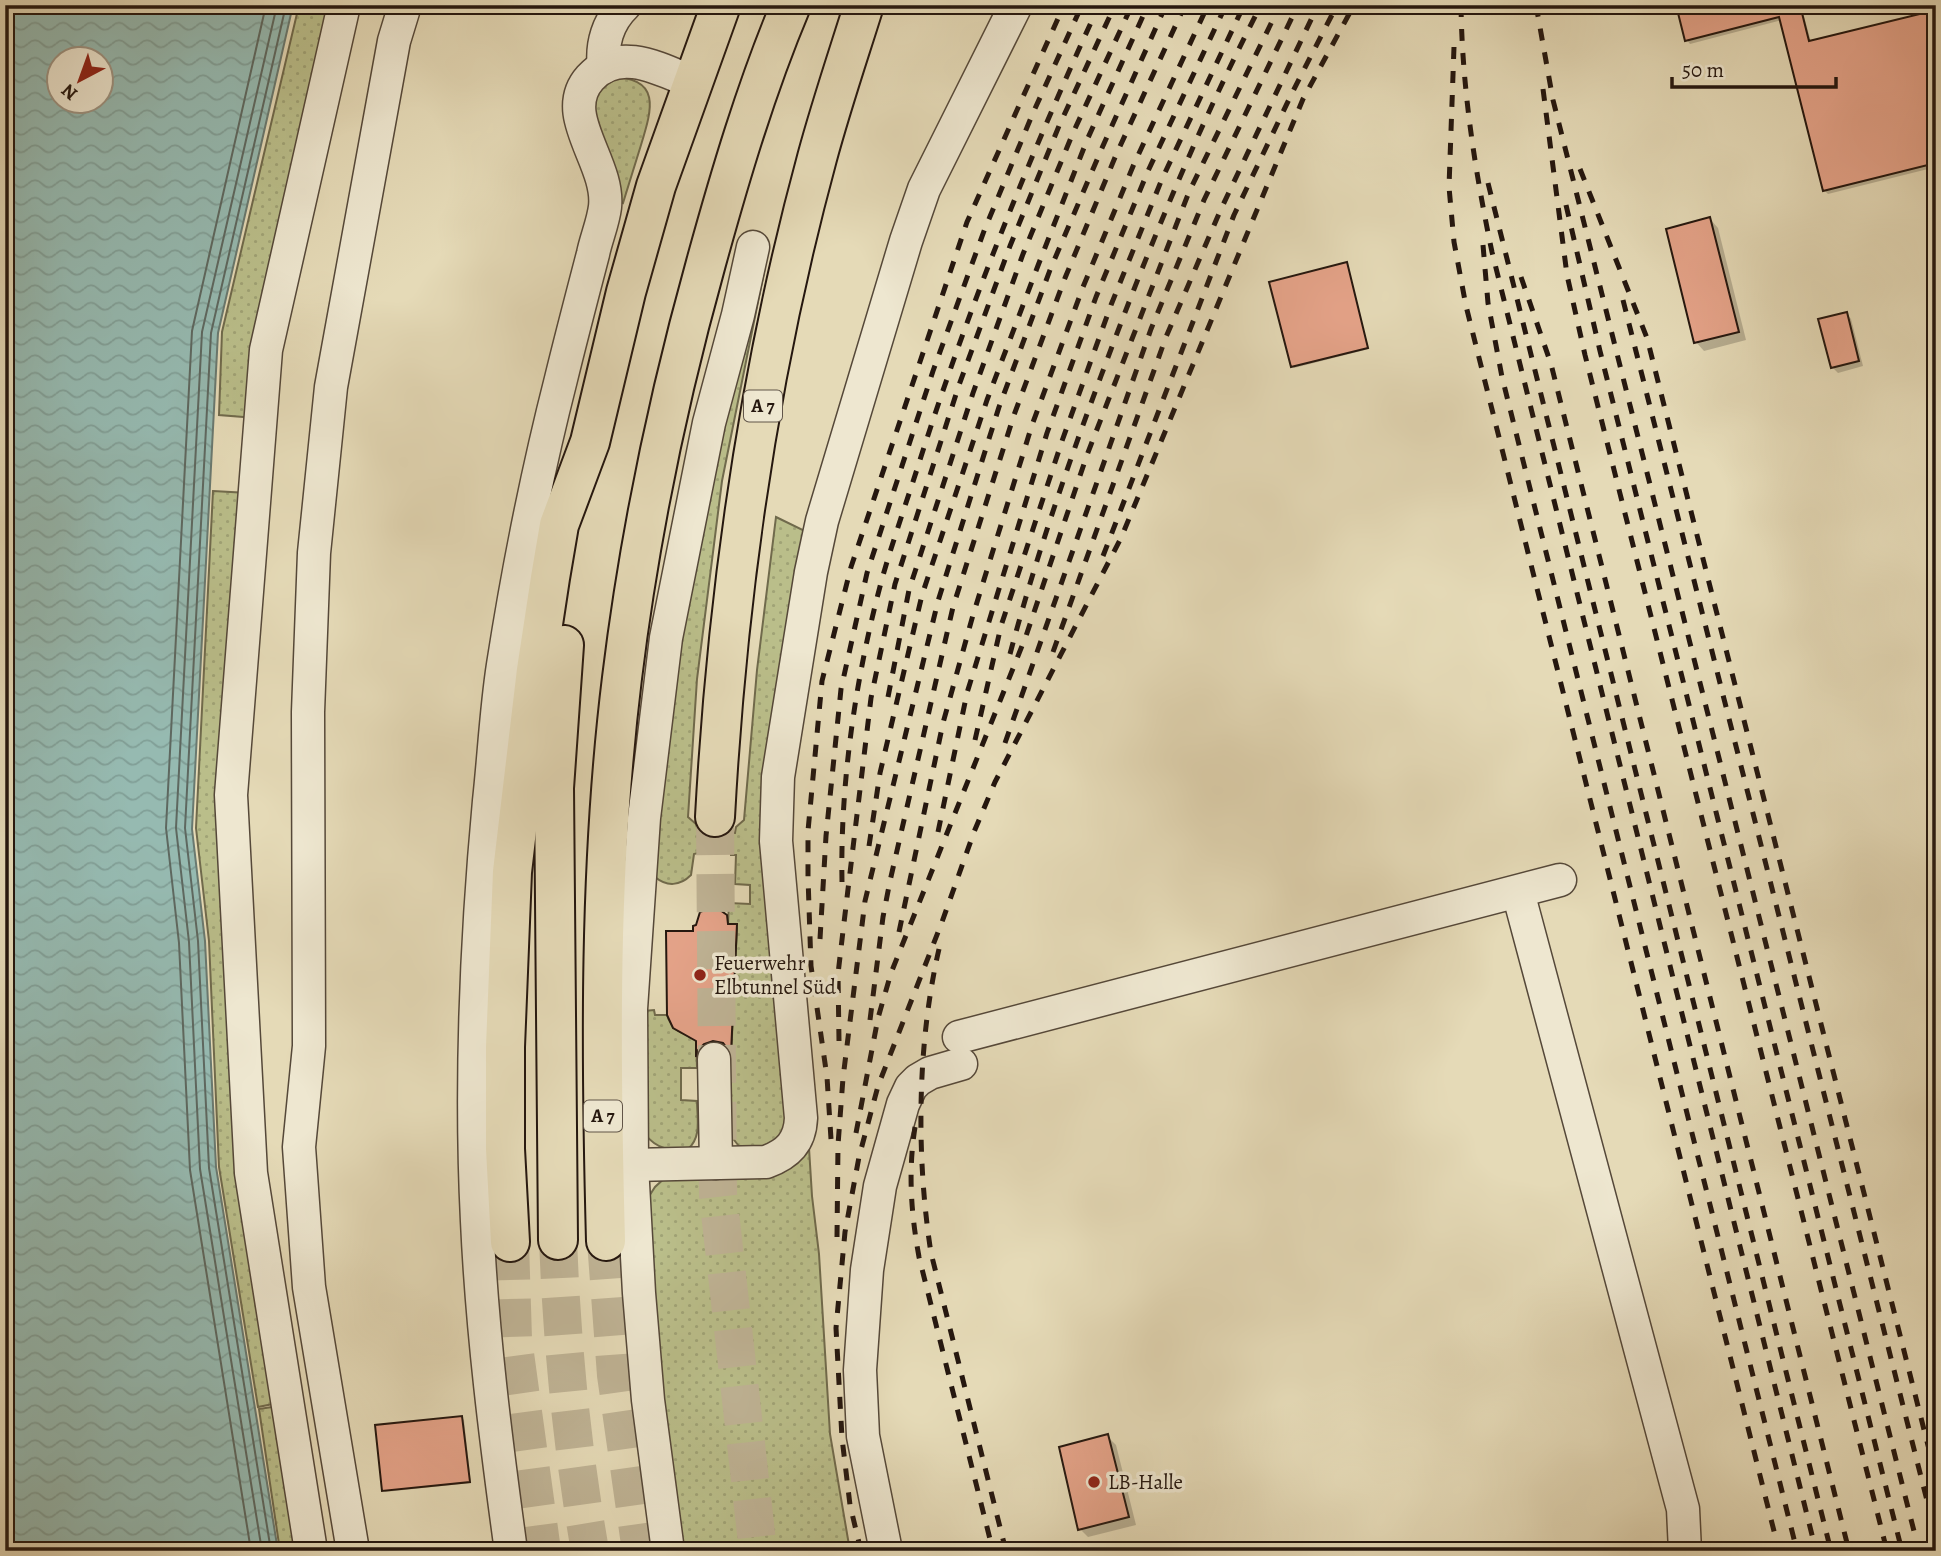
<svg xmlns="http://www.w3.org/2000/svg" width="1941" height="1556" font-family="Alegreya,serif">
	<defs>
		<pattern id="grass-dots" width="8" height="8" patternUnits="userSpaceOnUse" patternTransform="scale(1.75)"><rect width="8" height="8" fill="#babe8a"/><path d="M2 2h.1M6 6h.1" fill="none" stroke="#a0a376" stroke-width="1.8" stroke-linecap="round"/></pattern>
		<pattern id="water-waves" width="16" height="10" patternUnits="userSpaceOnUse" patternTransform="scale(1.75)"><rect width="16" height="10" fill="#96bab1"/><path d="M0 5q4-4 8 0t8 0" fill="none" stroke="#819f97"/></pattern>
	</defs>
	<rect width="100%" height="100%" fill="#e5dab7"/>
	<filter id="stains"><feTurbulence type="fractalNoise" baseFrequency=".00286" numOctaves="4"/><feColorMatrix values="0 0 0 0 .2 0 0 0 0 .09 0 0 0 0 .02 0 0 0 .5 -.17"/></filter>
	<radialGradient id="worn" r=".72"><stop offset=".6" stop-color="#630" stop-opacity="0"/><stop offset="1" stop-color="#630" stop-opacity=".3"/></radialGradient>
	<g fill="url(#grass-dots)" stroke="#706a4c" stroke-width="2">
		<path d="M299,5H338L256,418L219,415L222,332Z"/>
		<path d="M610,77C662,77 652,109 641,145C635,164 629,184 623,203L617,200L593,117L594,99Z"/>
		<path d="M765,267L722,481L697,679L688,817L696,824L698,831H700L698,853L694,854L691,875C680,886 667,887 655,877L669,686L705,488Z"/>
		<path d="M213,491L248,493L226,794L283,1402L258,1407L219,1167L209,941L196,828Z"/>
		<path d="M776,517L809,533L787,657L789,1124L773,1148L742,1150L731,1136V1058L737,925L728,924L729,903L750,904V885L735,884L736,855H731V833H735L736,827L744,820L757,670Z"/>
		<path d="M654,1010L655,1015H667C672,1030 681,1035 696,1035L697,1068H681V1100L697,1101C697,1118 702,1137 688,1149C670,1150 657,1150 645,1134L644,1011Z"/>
		<path d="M809,1148L812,1196L819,1254L830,1434L850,1551H683L671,1477L646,1201L655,1187L667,1176Z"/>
		<path d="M285,1405L308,1551H280L259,1409Z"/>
	</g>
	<path fill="url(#water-waves)" stroke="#697970" stroke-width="2" fill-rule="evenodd" d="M5,5H293L218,333L192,829L205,941L216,1167L278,1551H5ZM60,60H102V102H60Z"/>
	<g fill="#0003">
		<path d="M1678,5H1801L1811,42L1936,12V167L1828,194L1825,191L1782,20L1690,44L1687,40Z"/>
		<path d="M1710,219L1718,228L1746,340L1704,351L1696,342Z"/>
		<path d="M1346,264L1369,349L1294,368L1292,366Z"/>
		<path d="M1846,313L1851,319L1863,366L1838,373L1832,367Z"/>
		<path d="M726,917L729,926L738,928L732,1052L727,1045L716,1042L706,1045L698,1056L694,933Z"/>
		<path d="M462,1418L464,1420L471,1483L385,1492L383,1490Z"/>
		<path d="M1107,1436L1116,1445L1136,1525L1088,1537L1080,1529Z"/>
	</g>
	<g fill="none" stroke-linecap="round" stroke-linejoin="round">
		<g stroke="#5e6860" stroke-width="2">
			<path d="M251,1551L190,1170L179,943L166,828L192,331L266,5"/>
			<path d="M262,1551L200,1169L189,942L176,828L202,332L277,5"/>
			<path d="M271,1551L209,1168L198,941L185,828L211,333L286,5"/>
		</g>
	</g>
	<g fill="#e5a389" stroke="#25170f" stroke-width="2">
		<path d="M1676,5H1800L1809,41L1936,10V163L1823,191L1779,17L1685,41Z"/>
		<path d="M1710,217L1739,332L1694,343L1666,229Z"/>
		<path d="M1347,262L1368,348L1291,367L1269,282Z"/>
		<path d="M1847,312L1859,361L1831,368L1818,319Z"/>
		<path d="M705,910H720L727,915L728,924H737L731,1053L723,1043L713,1041L704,1044L698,1050L696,1057V1041L673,1028L667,1015L666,931H693V926L696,925L700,912Z"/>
		<path d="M462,1416L470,1482L382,1491L375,1425Z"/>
		<path d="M1108,1434L1129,1517L1078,1530L1059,1447Z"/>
	</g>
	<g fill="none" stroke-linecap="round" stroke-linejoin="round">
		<g stroke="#bfb395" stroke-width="38" stroke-dasharray="38 19" stroke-linecap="butt">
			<path d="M715,817L718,1195L758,1551"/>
			<path d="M558,1240C562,1345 572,1447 590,1551"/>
			<path d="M606,1241L616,1375L641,1551"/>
			<path d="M510,1242L513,1339L542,1551"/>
		</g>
		<g stroke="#554839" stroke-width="35">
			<g id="minor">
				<path d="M604,67C601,45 608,21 625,5"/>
				<path d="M1518,892L1683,1509L1685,1551"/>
				<path d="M959,1037L1560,880"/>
				<path d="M714,1059L716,1163"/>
				<path d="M632,1165L766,1162C788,1154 800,1142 801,1118L776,841L778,777L811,572L822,521L906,241L924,189L1016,5"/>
				<path d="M311,1551L251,1173L231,795L266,350L344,5"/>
				<path d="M353,1551L309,1287L299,1147L309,1046L308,712L314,553L331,387L394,41L405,5"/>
				<path d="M511,1551C496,1442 482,1331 477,1221C470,1081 476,941 489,801C494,756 496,710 503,665C518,569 537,473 561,379C571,338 582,296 593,254C596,239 603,223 605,207C610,162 557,115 590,78C619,45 662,70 694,83"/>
				<path d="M668,1551L648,1400L639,1293L632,1165L631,1009L644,818L666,638L709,423L738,315L753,247"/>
				<path d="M886,1551L863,1436L860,1370L867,1270L880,1186L903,1104L911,1087L918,1080L930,1073L961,1064"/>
			</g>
		</g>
		<g stroke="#25170f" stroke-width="42">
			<g id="highway">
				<path d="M715,817C727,596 759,371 817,158C831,106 848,56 864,5"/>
				<path d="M558,1240L554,788L564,645"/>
				<path d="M606,1241C601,1054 599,864 622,678C639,539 668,399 706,263C730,176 756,88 791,5"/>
				<path d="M510,1242L505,1149V1047L512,872L536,670L550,578L559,525L590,442L626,292L656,186L721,5"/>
			</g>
		</g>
		<use href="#minor" stroke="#eee7d0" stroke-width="32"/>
		<use href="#highway" stroke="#e5dab7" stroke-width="38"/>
		<g stroke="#25170f" stroke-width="5" stroke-dasharray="12 12" stroke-linecap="butt">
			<path d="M1461,5C1462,88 1475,171 1492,252L1816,1551"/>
			<path d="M1536,5L1553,100L1919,1551"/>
			<path d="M1454,47L1449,187L1454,242L1466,306L1779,1551"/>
			<path d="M1543,89L1567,275L1585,355L1887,1551"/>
			<path d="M1580,169L1647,338L1936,1477"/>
			<path d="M1488,183L1831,1551"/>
			<path d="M1566,205L1600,351L1902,1551"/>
			<path d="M1483,245L1488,303L1502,377L1797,1551"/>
			<path d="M1521,277L1551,364L1849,1551"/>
			<path d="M1623,300L1936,1536"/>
			<path d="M1103,556L1234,215L1292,93L1337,5"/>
			<path d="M1053,652L1166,337L1221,209L1318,5"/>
			<path d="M1010,654C1035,560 1067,467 1101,376C1148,249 1199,125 1261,5"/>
			<path d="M888,697L909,590L973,393L1023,254L1073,133L1132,5"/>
			<path d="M975,740L1001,626L1062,441L1111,305L1162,179L1244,5"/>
			<path d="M1005,743L1151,329L1204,200L1298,5"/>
			<path d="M938,832L967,693L1047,433L1096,297L1148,171L1226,5"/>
			<path d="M869,846L880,773L922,595L987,400L1039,263L1087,140L1148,5"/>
			<path d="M842,882C840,782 856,675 882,579C893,540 907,501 919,463C969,306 1030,155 1099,5"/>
			<path d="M899,932L943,723L973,615L1032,425L1083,287L1134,164L1208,5"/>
			<path d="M820,939L826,836L841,689L867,573L933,371L984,231L1033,113L1082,5"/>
			<path d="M939,949C917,1044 916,1157 931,1253L1006,1551"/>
			<path d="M870,1020L883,917L890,881L953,607L1014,415L1065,278L1116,155L1185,5"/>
			<path d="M839,1041L838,974L843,931L871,698L895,584L959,385L1010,246L1059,126L1115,5"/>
			<path d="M915,1127C908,1172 911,1213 919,1257L993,1551"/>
			<path d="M856,1133L878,1018L891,973L1026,636L1087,455L1189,192L1280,5"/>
			<path d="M831,1139L827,1077L811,966L808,877V831L822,681L851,567L967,222L1064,5"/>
			<path d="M837,1237L838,1145L843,1078L865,901L938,601L999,407L1050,270L1102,148L1166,5"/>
			<path d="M861,1551L850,1505L842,1438L836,1328L845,1232L859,1157L878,1086L942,922L974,832L995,782L1121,538L1303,99L1354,5"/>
		</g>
	</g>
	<g fill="#8f2418" stroke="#eee7d0" stroke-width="2.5">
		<circle cx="700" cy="975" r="7"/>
		<circle cx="1094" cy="1482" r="7"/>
	</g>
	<g text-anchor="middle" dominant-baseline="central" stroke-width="7" stroke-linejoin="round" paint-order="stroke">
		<g fill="#eee7d0" stroke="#615549" stroke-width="2">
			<rect x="744" y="390.5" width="38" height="31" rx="5"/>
			<rect x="584" y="1100.5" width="38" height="31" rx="5"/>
		</g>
		<g font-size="19" font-weight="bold" fill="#25170f">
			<text x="763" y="406">A 7</text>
			<text x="603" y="1116">A 7</text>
		</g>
		<g font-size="21" fill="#25170f" stroke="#eee7d0" text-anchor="start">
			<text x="714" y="963">Feuerwehr<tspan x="714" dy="24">Elbtunnel Süd</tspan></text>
			<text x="1108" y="1482">LB-Halle</text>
		</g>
	</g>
	<rect width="1941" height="1556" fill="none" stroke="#e5dab7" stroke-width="28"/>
	<rect x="7" y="7" width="1927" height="1542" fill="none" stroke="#25170f" stroke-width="3.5"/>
	<rect x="14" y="14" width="1913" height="1528" fill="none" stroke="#25170f" stroke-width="2"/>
	<g transform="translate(80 80) rotate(221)"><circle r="33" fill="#eee7d0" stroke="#9e9483" stroke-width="2"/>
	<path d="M0-5L12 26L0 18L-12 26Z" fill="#8f2418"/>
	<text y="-10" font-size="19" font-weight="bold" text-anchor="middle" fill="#25170f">N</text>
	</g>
	<path d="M1672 77v10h164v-10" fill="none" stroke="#25170f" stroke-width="3.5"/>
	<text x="1682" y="77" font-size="21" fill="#25170f" stroke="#eee7d0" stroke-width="5" paint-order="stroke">50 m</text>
	<rect width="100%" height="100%" filter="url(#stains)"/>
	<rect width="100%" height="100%" fill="url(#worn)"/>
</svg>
